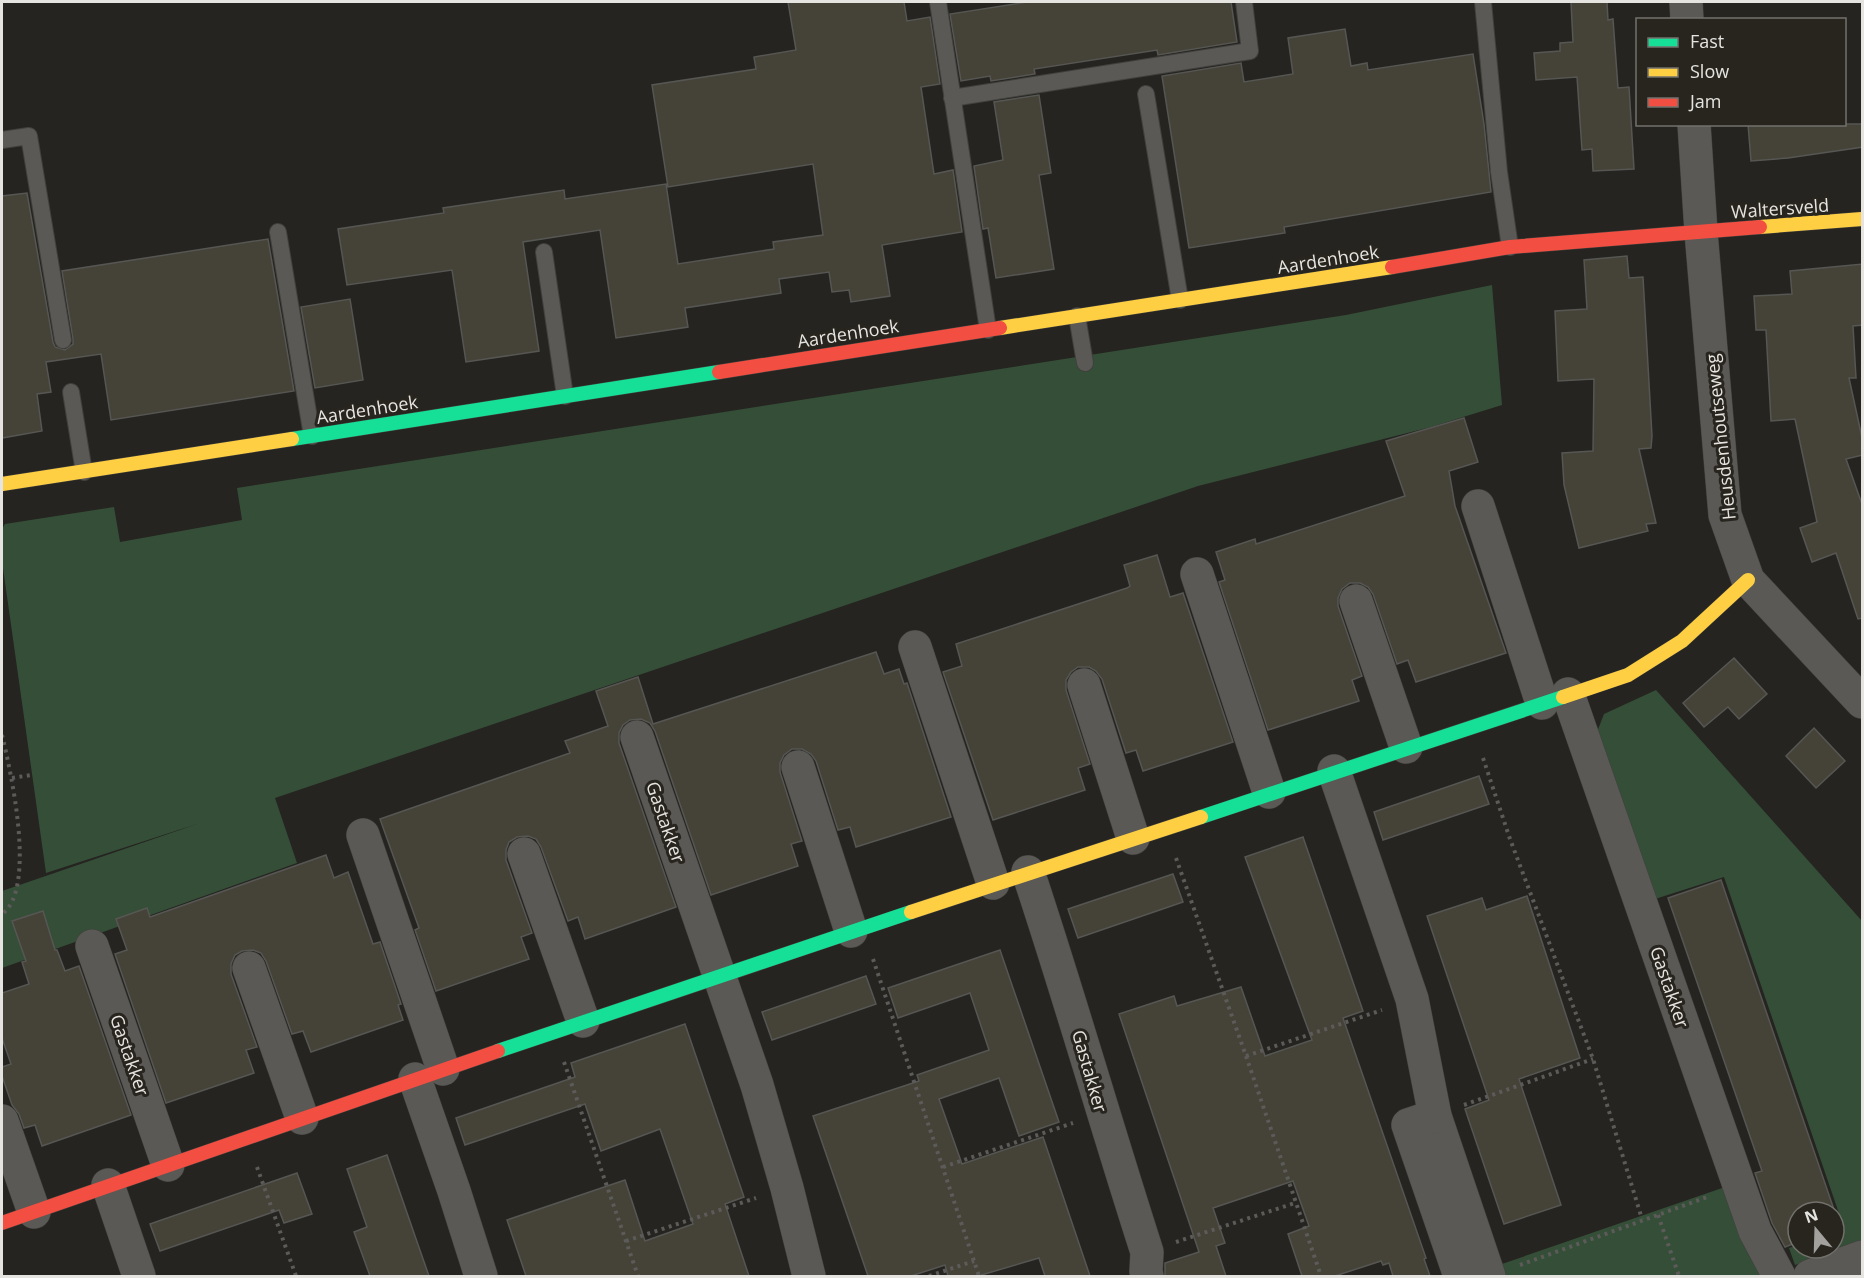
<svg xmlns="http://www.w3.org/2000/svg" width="1864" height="1278" font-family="'Open Sans',sans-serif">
	<rect width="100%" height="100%" fill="#252420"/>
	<g fill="#354e38">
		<path d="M1492,285L1502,405L1431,427L1198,486L275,798L297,863L2,968V891L200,823L46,873L2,561V529L5,524L114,507L120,542L242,520L237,488L1346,315Z"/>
		<path d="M1656,690L1862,921V1242L1795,1265L1789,1248L1798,1245V1248H1834V1232L1844,1228L1724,877L1655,899L1597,732L1604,714Z"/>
		<path d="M1728,1186L1760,1275L1754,1276H1467Z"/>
	</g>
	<g fill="#454238" stroke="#565653" stroke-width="1.5">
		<path d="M788,2H904L907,21L930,17L940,84L921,87L934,174L953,170L962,232L882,245L890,296L851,302L849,290L832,292L829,272L779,279L781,293L685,308L688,327L616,338L600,230L523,242L539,351L466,362L452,270L347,285L338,229L444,213L443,208L564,190L565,199L666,184L678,264L774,249L773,242L823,235L813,164L668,187L652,85L756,69L754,57L796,50Z"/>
		<path d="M1027,2H1231L1237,42L1158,55L1157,50L1034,69L1035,74L991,81L990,76L961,81L950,14Z"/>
		<path d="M1571,2H1607L1608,20L1613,19L1618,88L1629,87L1634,169L1593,171L1592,149L1582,150L1577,77L1536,80L1534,53L1560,51V43L1573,42Z"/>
		<path d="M1345,29L1351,66L1367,63L1368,70L1473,54L1484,124L1491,192L1284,227L1285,233L1189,248L1162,76L1241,63L1244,82L1293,74L1288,38Z"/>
		<path d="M1039,95L1051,173L1039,175L1054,269L996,278L988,228L983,229L974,166L1003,160L994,102Z"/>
		<path d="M1748,124H1863V147L1788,158L1751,161Z"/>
		<path d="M27,193L53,342L55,347L65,350L73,344V339L62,271L268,239L294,391L111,420L101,354L46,362L51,392L37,394L42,431L2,438V196Z"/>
		<path d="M1627,256L1629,278L1643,277L1652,436L1651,448L1639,449L1656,523L1646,524L1648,531L1579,548L1564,485L1562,453L1593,451L1594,379L1558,381L1555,311L1587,309L1584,260Z"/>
		<path d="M1863,264V325L1853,326L1856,378H1849L1863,442V455L1846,459L1863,507V618L1858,619L1836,553L1812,562L1800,528L1817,522L1795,419L1771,421L1766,330H1756L1754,296L1792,294L1790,271Z"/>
		<path d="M350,299L363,380L315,388L301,307Z"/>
		<path d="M1464,418L1478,462L1449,471L1455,506L1506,653L1416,682L1408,660L1397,664L1373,594L1368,587L1360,583H1350L1342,589L1338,598V606L1362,676L1352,680L1359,701L1268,730L1219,582L1225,580L1216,552L1255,539L1256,544L1405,496L1386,441Z"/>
		<path d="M1157,555L1170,597L1183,593L1233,742L1143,771L1136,750L1126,753L1102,679L1096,671L1089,667H1078L1071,672L1066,680V690L1090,764L1078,768L1085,790L993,820L943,672L962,666L956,644L1127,588L1130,586L1124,565Z"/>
		<path d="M876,652L884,674L899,669L904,684L907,683L951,817L856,847L850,827L838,830L816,761L811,754L802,749H792L784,755L780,763V772L802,841L791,844L798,866L711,895L655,731L650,723L641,719L630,720L623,725L619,733V743L676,907L585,939L578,917L568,921L541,847L536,839L528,836L517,837L509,842L506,850V860L532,933L521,937L529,959L436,991L415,930L419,928L380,819L570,753L565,741L608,726L596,691L638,677L653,724Z"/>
		<path d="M1734,658L1767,694L1739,719L1728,707L1704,727L1683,703Z"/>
		<path d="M1814,728L1845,761L1816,788L1786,756Z"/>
		<path d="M1479,776L1489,804L1383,840L1374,812Z"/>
		<path d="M1303,837L1363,1011L1343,1018L1426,1258L1424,1259L1430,1276H1393L1389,1263L1383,1265L1381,1261L1335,1276H1302L1288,1234L1309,1226L1293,1181L1213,1208L1225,1243L1216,1246L1226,1276H1165V1263L1199,1252L1119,1014L1174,996L1177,1006L1241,987L1265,1056L1312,1040L1245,857Z"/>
		<path d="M326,855L334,878L348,872L373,944L380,942L401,1004L398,1005L403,1020L311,1052L303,1031L292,1034L266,961L261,953L253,950L242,951L235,955L231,964V974L257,1047L246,1050L254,1073L166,1103L115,954L127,950L116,919L147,908L150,917Z"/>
		<path d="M1173,874L1183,902L1078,938L1068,909Z"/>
		<path d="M1721,880L1840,1227L1834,1230V1212H1798V1242L1785,1247L1772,1223L1755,1173L1762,1171L1668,898Z"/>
		<path d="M1527,896L1580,1058L1519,1079L1561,1205L1504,1224L1465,1109L1489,1100L1427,916L1482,898L1486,910Z"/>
		<path d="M43,911L55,950H57L65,971L79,966L131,1115L42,1146L35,1125L24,1128L19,1114L12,1105L2,1076V1067L11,1064L2,1038V993L29,984L22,962L26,961L12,921Z"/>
		<path d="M1000,950L1059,1122L1019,1136L999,1078L939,1099L962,1164L1043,1137L1090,1276H1045L1039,1258L978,1276H948L945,1265L911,1276H868L813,1116L919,1081L917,1075L989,1050L970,993L898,1018L888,988Z"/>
		<path d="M866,976L876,1004L772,1040L762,1012Z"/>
		<path d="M685,1024L744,1197L725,1204L749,1276H526L507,1220L625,1180L645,1241L693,1224L660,1129L601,1151L585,1104L465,1145L456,1118L575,1077L571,1063Z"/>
		<path d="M387,1155L415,1236L429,1276H370L354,1232L367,1227L347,1169Z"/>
		<path d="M297,1173L312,1214L284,1223L279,1210L160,1251L150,1224Z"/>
	</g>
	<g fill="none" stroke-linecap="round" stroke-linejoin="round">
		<g stroke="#41403d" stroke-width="18">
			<g id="lane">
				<path d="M938,2L988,330"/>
				<path d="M1483,2L1499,172L1510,247"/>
				<path d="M1146,94L1180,300"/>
				<path d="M952,98L1250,51L1244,2"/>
				<path d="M2,140L29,136L63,340"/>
				<path d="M278,232L312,436"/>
				<path d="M544,252L565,396"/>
				<path d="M1077,316L1085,363"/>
				<path d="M71,392L84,472"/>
			</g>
		</g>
		<g stroke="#41403d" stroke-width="34">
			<g id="street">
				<path d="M1686,2L1687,20"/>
				<path d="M1694,124L1701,232L1725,515L1748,580L1862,702"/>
				<path d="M1478,506L1542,703"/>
				<path d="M1197,574L1269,792"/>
				<path d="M1356,601L1406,747"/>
				<path d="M915,647L993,883"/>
				<path d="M1084,685L1133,838"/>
				<path d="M1568,694L1755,1231L1779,1276"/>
				<path d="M637,737L757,1085L787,1188L809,1276"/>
				<path d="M798,767L851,931"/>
				<path d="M1334,771L1412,999L1435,1116L1489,1276"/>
				<path d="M363,835L443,1069"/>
				<path d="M524,854L583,1021"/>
				<path d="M1028,872C1070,998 1106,1125 1147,1252L1146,1271L1147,1276"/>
				<path d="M92,946L168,1165"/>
				<path d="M249,968L302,1118"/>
				<path d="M415,1079L454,1191L481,1276"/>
				<path d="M1435,1116L1408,1125L1460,1276"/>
				<path d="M2,1121L34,1212"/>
				<path d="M108,1185L139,1276"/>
				<path d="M1810,1276L1862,1257"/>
			</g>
		</g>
		<g stroke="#41403d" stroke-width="15">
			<g id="fast">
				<path d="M292,439L719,372"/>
				<path d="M1201,817L1563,697"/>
				<path d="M498,1051L911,912"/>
			</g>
		</g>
		<g stroke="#41403d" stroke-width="15">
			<g id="slow">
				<path d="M1760,227L1862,219"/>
				<path d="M1000,328L1392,267"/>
				<path d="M2,484L292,439"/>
				<path d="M1563,697L1628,675L1682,641L1748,580"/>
				<path d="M911,912L1201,817"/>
			</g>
		</g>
		<g stroke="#41403d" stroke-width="15">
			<g id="jam">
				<path d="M1392,267L1510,247L1760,227"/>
				<path d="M719,372L1000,328"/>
				<path d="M2,1223L498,1051"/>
			</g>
		</g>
		<g stroke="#5c5b59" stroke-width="4" stroke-dasharray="3 4.5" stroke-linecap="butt">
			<path d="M2,735C11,772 37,889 2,914"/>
			<path d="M1483,758L1510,839L1593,1059L1642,1219"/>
			<path d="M12,778L31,775"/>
			<path d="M1176,858L1246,1056L1321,1276"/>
			<path d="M873,959L979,1276"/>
			<path d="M1246,1056L1382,1010"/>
			<path d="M564,1062L638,1276"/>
			<path d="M1464,1105L1593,1059"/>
			<path d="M257,1167L296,1276"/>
			<path d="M943,1167L1073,1123"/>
			<path d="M1658,1215L1679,1276"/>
			<path d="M626,1241L756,1198"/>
			<path d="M1176,1242L1295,1203"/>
			<path d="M1520,1265L1710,1196"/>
			<path d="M929,1276L974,1261"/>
		</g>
		<use href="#lane" stroke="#5a5956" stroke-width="16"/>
		<use href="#street" stroke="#5a5956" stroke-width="33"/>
		<use href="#fast" stroke="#16e098" stroke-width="14"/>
		<use href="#slow" stroke="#ffcf43" stroke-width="14"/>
		<use href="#jam" stroke="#f24e42" stroke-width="14"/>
	</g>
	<g text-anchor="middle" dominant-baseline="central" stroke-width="6" stroke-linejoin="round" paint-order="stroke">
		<g font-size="18" fill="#e6e4e0" stroke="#27251e">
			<text transform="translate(1780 208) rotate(-4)">Waltersveld</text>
			<text transform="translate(1328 259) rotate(-9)">Aardenhoek</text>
			<text transform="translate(848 333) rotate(-9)">Aardenhoek</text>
			<text transform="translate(367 409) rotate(-9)">Aardenhoek</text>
			<text transform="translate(1720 437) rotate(-96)">Heusdenhoutseweg</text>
			<text transform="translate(666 822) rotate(71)">Gastakker</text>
			<text transform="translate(1670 987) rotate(71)">Gastakker</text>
			<text transform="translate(130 1055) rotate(71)">Gastakker</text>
			<text transform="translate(1090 1071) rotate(74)">Gastakker</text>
		</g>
	</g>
	<rect width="1864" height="1278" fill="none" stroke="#e6e4e0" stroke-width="6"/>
	<rect x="1636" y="18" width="210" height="108" fill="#27251e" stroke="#73716c" stroke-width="1.5"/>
	<rect x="1648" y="38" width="30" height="9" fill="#16e098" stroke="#73716c" stroke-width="1.5"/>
	<text x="1690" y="48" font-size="18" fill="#e6e4e0">Fast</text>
	<rect x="1648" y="68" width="30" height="9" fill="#ffcf43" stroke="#73716c" stroke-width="1.5"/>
	<text x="1690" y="78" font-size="18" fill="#e6e4e0">Slow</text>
	<rect x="1648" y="98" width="30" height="9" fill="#f24e42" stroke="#73716c" stroke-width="1.5"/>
	<text x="1690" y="108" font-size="18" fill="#e6e4e0">Jam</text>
	<g transform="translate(1816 1230) rotate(341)"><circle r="28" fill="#27251e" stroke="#73716c" stroke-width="1.5"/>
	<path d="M0-4.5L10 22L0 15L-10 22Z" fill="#a2a19d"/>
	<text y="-9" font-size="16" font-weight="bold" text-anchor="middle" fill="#e6e4e0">N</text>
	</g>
</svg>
